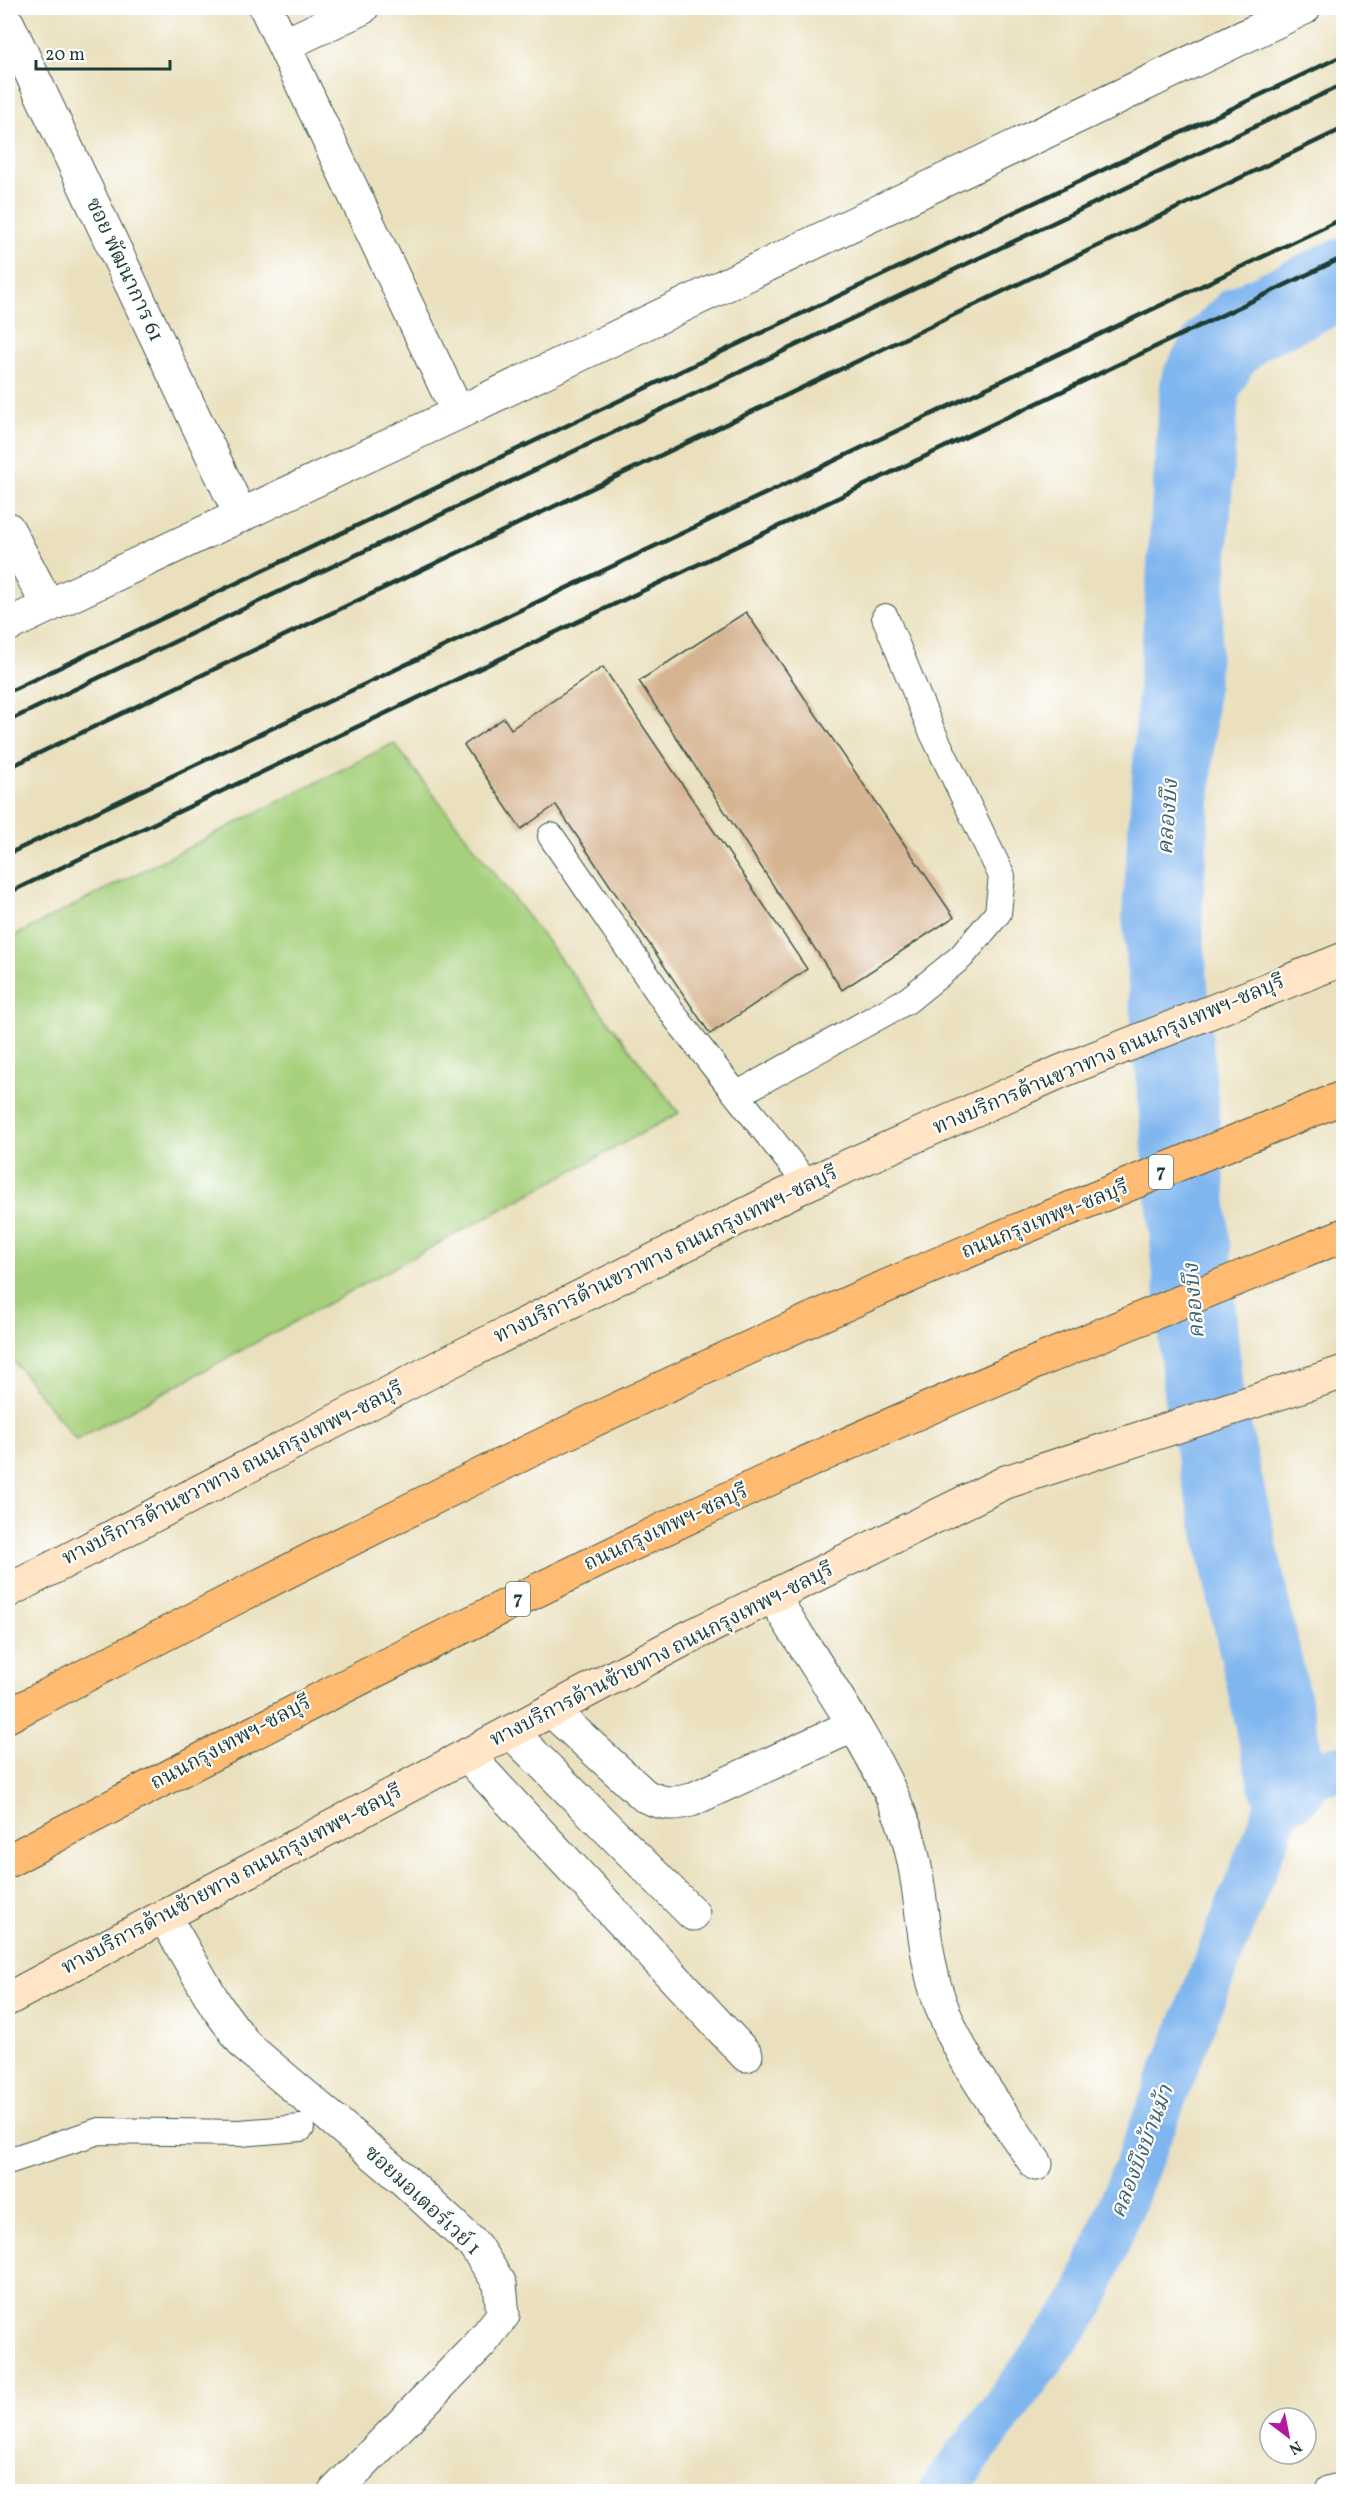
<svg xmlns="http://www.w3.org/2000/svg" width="1351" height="2499" font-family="Vollkorn,'Noto Serif Thai',serif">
	<rect width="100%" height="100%" fill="#fff"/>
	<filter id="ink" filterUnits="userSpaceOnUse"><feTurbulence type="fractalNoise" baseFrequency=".0167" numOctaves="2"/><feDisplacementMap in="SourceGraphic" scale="12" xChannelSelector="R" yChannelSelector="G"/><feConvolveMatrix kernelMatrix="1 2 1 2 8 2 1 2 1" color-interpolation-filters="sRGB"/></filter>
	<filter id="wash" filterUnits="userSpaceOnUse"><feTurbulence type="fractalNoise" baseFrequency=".008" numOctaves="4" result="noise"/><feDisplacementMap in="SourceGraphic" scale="24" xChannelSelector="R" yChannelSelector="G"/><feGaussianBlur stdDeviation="1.35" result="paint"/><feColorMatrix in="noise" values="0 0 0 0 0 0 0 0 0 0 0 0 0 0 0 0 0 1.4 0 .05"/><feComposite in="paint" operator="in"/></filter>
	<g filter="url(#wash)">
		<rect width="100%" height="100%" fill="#eae0bd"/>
		<path fill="#a6d07c" stroke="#628658" stroke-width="1.5" d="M394,743L679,1113L76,1440L8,1354V939Z"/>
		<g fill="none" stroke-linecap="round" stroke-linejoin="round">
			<path stroke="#80b6ef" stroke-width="46" d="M941,2492L1083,2303L1288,1781L1344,1767"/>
			<path stroke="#80b6ef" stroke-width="80" d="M1288,1781L1203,1392L1162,915L1200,385L1220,349L1245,324L1344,278"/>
		</g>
		<g id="blocks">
			<g fill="#d6b491">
				<path d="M746,612L954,917L842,990L639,681Z"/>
				<path d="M603,667L807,969L710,1034L556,805L521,829L464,745L504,718L511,729Z"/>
			</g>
		</g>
	</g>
	<g filter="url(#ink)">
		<use href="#blocks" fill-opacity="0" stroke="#3d5549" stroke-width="1.5"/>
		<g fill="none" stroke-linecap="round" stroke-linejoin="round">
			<g stroke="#3d5549" stroke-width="28">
				<g id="service">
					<path d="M551,836L676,1018L807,1184"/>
					<path d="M738,1094L908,1000L961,957L998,913L1002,876L930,727L885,617"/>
					<path d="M8,2161L99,2131L240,2133L301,2128"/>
				</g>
			</g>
			<g stroke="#3d5549" stroke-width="35">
				<g id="minor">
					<path d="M266,8L458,413"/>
					<path d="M8,24L241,516"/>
					<path d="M284,45L362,8"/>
					<path d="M8,529L48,606"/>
					<path d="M8,625L458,413L1304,8"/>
					<path d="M773,1596C815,1665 872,1744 901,1817C923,1872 919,1931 935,1987C954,2053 998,2108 1036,2164"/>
					<path d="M552,1711L645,1796C663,1804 673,1805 691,1800L852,1726"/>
					<path d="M511,1732L693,1914"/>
					<path d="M467,1755L746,2055"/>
					<path d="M164,1916L217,2007L246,2046L402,2178L475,2246L500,2284L503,2315L481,2343L335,2492"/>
					<path d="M1331,2492L1344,2489"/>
				</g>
			</g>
			<g stroke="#3d5549" stroke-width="35">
				<g id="secondary">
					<path d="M8,1591L449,1362L807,1184L1062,1071L1344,959"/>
					<path d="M8,1999L687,1638L1006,1482L1344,1372"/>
				</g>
			</g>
			<g stroke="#3d5549" stroke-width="35">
				<g id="motorway">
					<path d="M8,1716C326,1549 648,1386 980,1246C1101,1195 1222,1147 1344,1097"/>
					<path d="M8,1861C259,1728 512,1599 770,1479C959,1392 1151,1314 1344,1235"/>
				</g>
			</g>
			<use href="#service" stroke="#fff" stroke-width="26"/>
			<use href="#minor" stroke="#fff" stroke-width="33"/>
			<use href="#secondary" stroke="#ffe4c6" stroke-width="33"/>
			<use href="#motorway" stroke="#febb71" stroke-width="33"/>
			<g stroke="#1f3d34" stroke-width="4.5">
				<path d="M8,692L1344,55"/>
				<path d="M8,721L1344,84"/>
				<path d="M8,768L1344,128"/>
				<path d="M8,854L1344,218"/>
				<path d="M8,893L1344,257"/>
			</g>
		</g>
	</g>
	<g text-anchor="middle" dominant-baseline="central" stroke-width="4.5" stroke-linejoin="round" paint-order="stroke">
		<g fill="#fff" stroke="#627771" stroke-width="1.5">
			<rect x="1149" y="1155" width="24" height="34" rx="4.5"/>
			<rect x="506" y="1582" width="24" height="34" rx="4.5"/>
		</g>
		<g font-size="20" font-weight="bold" fill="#1f3d34">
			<text x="1161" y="1172">7</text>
			<text x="518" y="1599">7</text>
		</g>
		<g font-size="21" fill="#1f3d34" stroke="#fff">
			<text transform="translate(124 270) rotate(65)">ซอย พัฒนาการ 61</text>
			<text transform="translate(1109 1055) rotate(-23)">ทางบริการด้านขวาทาง ถนนกรุงเทพฯ-ชลบุรี</text>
			<text transform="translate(1045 1220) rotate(-22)">ถนนกรุงเทพฯ-ชลบุรี</text>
			<text transform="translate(666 1255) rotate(-26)">ทางบริการด้านขวาทาง ถนนกรุงเทพฯ-ชลบุรี</text>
			<text transform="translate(233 1474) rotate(-27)">ทางบริการด้านขวาทาง ถนนกรุงเทพฯ-ชลบุรี</text>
			<text transform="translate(666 1528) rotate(-25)">ถนนกรุงเทพฯ-ชลบุรี</text>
			<text transform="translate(662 1655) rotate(-27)">ทางบริการด้านซ้ายทาง ถนนกรุงเทพฯ-ชลบุรี</text>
			<text transform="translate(231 1743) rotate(-28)">ถนนกรุงเทพฯ-ชลบุรี</text>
			<text transform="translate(232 1880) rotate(-28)">ทางบริการด้านซ้ายทาง ถนนกรุงเทพฯ-ชลบุรี</text>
			<text transform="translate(422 2201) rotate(43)">ซอยมอเตอร์เวย์ 1</text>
		</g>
		<g font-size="22" font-style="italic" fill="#3c616c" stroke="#fff">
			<text transform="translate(1169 817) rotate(-86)">คลองบึง</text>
			<text transform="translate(1195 1301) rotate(-95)">คลองบึง</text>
			<text transform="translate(1143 2152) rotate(-69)">คลองบึงบ้านม้า</text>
		</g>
	</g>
	<rect width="1351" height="2499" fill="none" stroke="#fff" stroke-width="30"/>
	<g transform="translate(1288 2436) rotate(148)"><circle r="28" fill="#ffffff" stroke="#a5b1ae" stroke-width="1.5"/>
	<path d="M0-4.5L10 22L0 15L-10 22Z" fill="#b5179e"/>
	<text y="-9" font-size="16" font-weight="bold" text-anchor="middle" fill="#1f3d34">N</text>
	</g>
	<path d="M36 60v9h134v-9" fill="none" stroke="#1f3d34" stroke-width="3"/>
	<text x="45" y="60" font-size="18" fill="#1f3d34" stroke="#ffffff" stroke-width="4.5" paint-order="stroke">20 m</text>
</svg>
